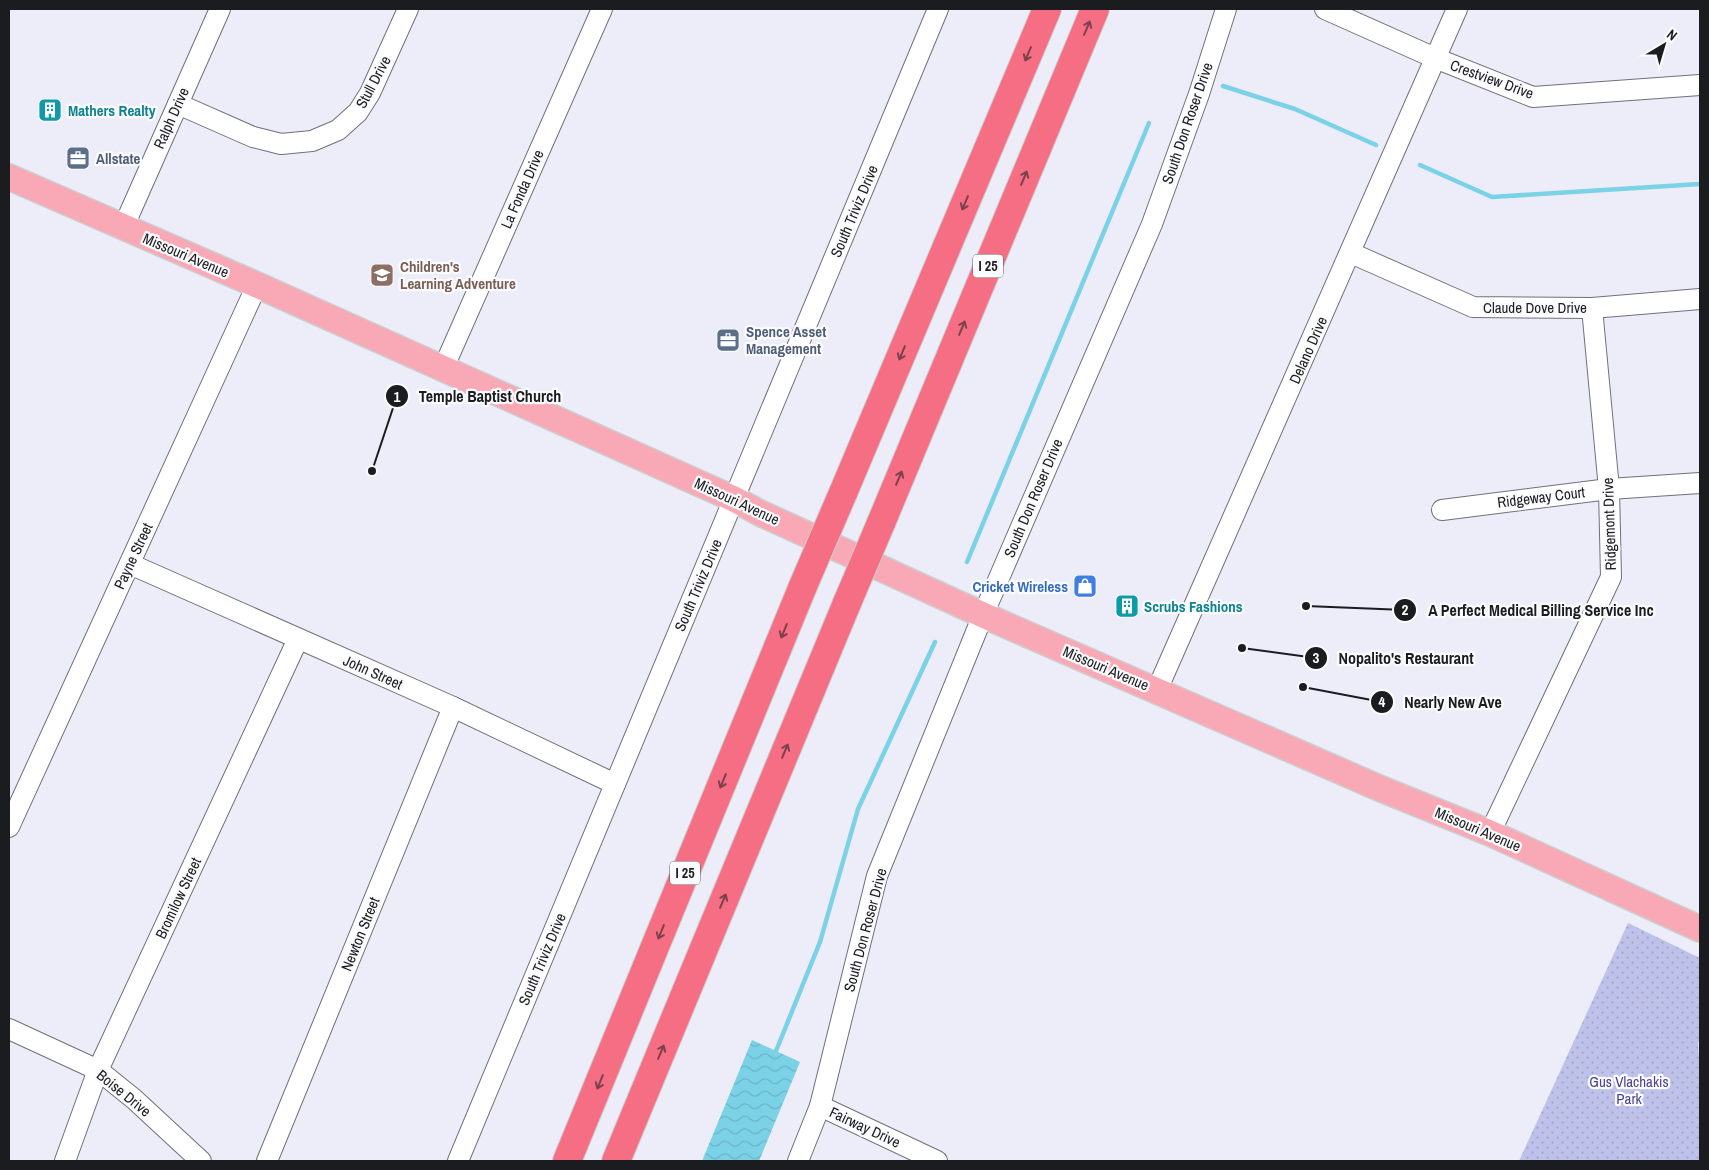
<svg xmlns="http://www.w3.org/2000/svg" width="1709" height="1170" font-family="'Archivo Narrow',sans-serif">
	<defs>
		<pattern id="grass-dots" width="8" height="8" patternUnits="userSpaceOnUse" patternTransform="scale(1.25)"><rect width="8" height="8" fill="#bec1e9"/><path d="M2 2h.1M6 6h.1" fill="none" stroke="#a3a5c7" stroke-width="1.8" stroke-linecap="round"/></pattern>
		<pattern id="water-waves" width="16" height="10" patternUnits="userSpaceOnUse" patternTransform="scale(1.25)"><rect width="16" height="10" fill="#7bd2e6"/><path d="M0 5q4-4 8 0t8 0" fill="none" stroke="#6ab4c5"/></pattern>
	</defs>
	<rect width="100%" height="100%" fill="#ecedf8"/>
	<path fill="url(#grass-dots)" d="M1628,923L1700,958V1042H1698L1700,1074V1161H1519Z"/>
	<path fill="url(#water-waves)" d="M752,1040L800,1062L759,1161H702Z"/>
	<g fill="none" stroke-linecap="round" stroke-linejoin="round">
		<g stroke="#7bd2e6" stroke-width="4.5">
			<path d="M1223,86L1295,109L1376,145"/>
			<path d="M1420,165L1492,197L1700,184"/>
			<path d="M967,562L1149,123"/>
			<path d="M776,1051L820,942L858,809L935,642"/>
		</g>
		<g stroke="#6f707a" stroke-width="22">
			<g id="minor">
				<path d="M1325,9L1435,58L1533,97L1700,85"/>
				<path d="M178,104L253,137L281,144L312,141L338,130L358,112L370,93L408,9"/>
				<path d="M123,228L220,9"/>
				<path d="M1351,253L1473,307L1592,308L1700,299"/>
				<path d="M443,369L602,9"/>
				<path d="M1442,510L1609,489L1700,483"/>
				<path d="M130,564L453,707L615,784"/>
				<path d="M1157,690L1457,9"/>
				<path d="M9,827L257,285"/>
				<path d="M1490,833L1611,577L1609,489L1592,308"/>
				<path d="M9,1029L98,1070L134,1099L201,1161"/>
				<path d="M820,1106L937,1161"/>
				<path d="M65,1161L98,1070L298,639"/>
				<path d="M267,1161L453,707"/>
				<path d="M458,1161L938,9"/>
				<path d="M798,1161L820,1106L877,876L983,615L1152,224L1199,94L1226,9"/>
			</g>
		</g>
		<g stroke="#cdcdce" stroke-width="28">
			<path id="major" d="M9,177L257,285L734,499L760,513L983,615L1379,788L1490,833L1700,929"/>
		</g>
		<g stroke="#cdcdce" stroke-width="30">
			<g id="highway">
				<path d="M843,493L1047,9"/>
				<path d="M881,523L1095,9"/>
				<path d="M567,1161L803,586"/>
				<path d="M616,1161L847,603"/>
			</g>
		</g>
		<use href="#minor" stroke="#fff" stroke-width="20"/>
		<use href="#major" stroke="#f9a8b5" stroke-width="25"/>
		<use href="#highway" stroke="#f56e84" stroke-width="28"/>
		<g stroke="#cdcdce" stroke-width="30" stroke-linecap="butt">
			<g id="highway-bridge">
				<path d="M803,586L843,493"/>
				<path d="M847,603L881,523"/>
			</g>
		</g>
		<use href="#highway-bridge" stroke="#f56e84" stroke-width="28"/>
	</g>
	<defs><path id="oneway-shaft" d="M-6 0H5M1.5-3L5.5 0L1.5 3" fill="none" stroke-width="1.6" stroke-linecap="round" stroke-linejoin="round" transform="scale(1.25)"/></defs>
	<g stroke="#7d414c">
		<use href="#oneway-shaft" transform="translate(1087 28) rotate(-67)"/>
		<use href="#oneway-shaft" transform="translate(1028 54) rotate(113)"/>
		<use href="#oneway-shaft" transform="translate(1024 178) rotate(-67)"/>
		<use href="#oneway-shaft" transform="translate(965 203) rotate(113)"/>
		<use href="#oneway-shaft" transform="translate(962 328) rotate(-67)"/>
		<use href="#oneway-shaft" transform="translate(902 353) rotate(113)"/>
		<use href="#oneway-shaft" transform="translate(899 478) rotate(-67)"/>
		<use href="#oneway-shaft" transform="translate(784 631) rotate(112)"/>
		<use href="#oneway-shaft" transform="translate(785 751) rotate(-67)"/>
		<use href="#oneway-shaft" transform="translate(723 781) rotate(112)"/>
		<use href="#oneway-shaft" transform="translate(723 901) rotate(-67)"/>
		<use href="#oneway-shaft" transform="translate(661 932) rotate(112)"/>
		<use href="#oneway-shaft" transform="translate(661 1052) rotate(-67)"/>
		<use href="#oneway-shaft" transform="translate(600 1082) rotate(112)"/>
	</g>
	<defs>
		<g id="building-square" transform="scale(1.25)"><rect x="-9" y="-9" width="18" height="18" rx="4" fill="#0f9aa8" stroke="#fbfbfe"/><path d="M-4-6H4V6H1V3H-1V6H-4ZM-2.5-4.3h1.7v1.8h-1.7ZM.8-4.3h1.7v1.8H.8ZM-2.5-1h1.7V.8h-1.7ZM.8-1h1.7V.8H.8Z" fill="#fff"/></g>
		<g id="office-square" transform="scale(1.25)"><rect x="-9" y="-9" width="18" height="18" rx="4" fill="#5c6f8a" stroke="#fbfbfe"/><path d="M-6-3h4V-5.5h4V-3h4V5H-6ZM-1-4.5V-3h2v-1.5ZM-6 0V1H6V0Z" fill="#fff"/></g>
		<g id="school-square" transform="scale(1.25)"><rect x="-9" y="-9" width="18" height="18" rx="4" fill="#8d6e63" stroke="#fbfbfe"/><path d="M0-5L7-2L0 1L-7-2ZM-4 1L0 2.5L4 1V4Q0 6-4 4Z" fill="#fff"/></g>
		<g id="shop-square" transform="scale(1.25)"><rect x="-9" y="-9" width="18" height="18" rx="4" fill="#3f7fe0" stroke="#fbfbfe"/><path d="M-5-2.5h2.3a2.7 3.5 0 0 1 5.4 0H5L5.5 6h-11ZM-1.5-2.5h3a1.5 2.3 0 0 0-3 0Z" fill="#fff"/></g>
	</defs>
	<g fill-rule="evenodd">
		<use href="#building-square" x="50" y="110"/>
		<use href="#office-square" x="78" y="158"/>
		<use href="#school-square" x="382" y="275"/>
		<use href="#office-square" x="728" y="340"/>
		<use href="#shop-square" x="1085" y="586"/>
		<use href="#building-square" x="1127" y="606"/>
	</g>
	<g text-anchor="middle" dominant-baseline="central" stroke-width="4.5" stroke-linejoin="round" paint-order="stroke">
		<g fill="#fbfbfe" stroke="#5e5f62" stroke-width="1">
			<rect x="973" y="254.5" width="30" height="23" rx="4"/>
			<rect x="670" y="861.5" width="30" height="23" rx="4"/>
		</g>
		<g font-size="14" font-weight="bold" fill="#1b1c1f">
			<text x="988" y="266">I 25</text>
			<text x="685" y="873">I 25</text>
		</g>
		<g font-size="15" fill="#1b1c1f" stroke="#fbfbfe">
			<text transform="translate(1492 79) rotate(20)">Crestview Drive</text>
			<text transform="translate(373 82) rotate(-62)">Stull Drive</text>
			<text transform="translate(171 118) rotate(-66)">Ralph Drive</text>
			<text transform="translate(1187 123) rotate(-71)">South Don Roser Drive</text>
			<text transform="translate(522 189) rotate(-66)">La Fonda Drive</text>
			<text transform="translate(854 211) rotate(-67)">South Triviz Drive</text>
			<text transform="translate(186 255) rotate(23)">Missouri Avenue</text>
			<text x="1535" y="307">Claude Dove Drive</text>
			<text transform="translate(1308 350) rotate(-66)">Delano Drive</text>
			<text transform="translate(1541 497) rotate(-7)">Ridgeway Court</text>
			<text transform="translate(1033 498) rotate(-67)">South Don Roser Drive</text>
			<text transform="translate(737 501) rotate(25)">Missouri Avenue</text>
			<text transform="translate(1609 524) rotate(-92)">Ridgemont Drive</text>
			<text transform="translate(133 556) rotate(-65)">Payne Street</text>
			<text transform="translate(698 585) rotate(-67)">South Triviz Drive</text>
			<text transform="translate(1106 668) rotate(23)">Missouri Avenue</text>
			<text transform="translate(373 672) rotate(24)">John Street</text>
			<text transform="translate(1478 829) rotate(23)">Missouri Avenue</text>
			<text transform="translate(178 898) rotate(-65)">Bromilow Street</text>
			<text transform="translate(865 930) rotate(-75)">South Don Roser Drive</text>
			<text transform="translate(360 934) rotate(-68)">Newton Street</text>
			<text transform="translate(542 959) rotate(-67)">South Triviz Drive</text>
			<text transform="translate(124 1093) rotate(39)">Boise Drive</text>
			<text transform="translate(865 1127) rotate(25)">Fairway Drive</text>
		</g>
		<g font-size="15" font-weight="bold" fill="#0d838f" stroke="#fbfbfe" text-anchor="start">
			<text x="68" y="110">Mathers Realty</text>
			<text x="1144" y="606">Scrubs Fashions</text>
		</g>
		<g font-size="15" font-weight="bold" fill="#4e5e75" stroke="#fbfbfe" text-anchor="start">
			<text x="96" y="158">Allstate</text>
			<text x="746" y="331">Spence Asset<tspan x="746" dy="17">Management</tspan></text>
		</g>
		<g font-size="15" font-weight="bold" fill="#785e54" stroke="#fbfbfe" text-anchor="start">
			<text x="400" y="266">Children's<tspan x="400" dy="17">Learning Adventure</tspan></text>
		</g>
		<g font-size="15" font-weight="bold" fill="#366cbe" stroke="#fbfbfe" text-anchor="end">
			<text x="1068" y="586">Cricket Wireless</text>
		</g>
		<g font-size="15" fill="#494690" stroke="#fbfbfe">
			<text x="1629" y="1081">Gus Vlachakis<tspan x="1629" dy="17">Park</tspan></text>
		</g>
	</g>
	<path fill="none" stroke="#1b1c1f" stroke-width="2" d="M372 471L397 396M1306 606L1405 610M1242 648L1316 658M1303 687L1382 702"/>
	<g fill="#1b1c1f" stroke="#fbfbfe" stroke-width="2">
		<circle cx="372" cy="471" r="5"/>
		<circle cx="1306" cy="606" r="5"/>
		<circle cx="1242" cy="648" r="5"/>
		<circle cx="1303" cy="687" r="5"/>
		<circle cx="397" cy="396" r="12"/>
		<circle cx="1405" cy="610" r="12"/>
		<circle cx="1316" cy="658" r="12"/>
		<circle cx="1382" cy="702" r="12"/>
	</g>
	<g font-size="15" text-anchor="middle" font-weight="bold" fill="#fff">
		<text x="397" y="402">1</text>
		<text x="1405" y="615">2</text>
		<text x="1316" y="663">3</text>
		<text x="1382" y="707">4</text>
	</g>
	<g font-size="16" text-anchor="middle" font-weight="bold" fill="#1b1c1f" stroke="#fbfbfe" stroke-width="4.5" stroke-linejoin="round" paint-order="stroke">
		<text x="490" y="402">Temple Baptist Church</text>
		<text x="1541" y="616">A Perfect Medical Billing Service Inc</text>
		<text x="1406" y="664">Nopalito's Restaurant</text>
		<text x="1453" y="708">Nearly New Ave</text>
	</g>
	<rect width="1709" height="1170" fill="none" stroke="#1b1c1f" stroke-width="20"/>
	<g transform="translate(1664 45) rotate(38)" stroke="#fbfbfe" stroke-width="4" paint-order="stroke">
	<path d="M0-4L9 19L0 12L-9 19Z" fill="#1b1c1f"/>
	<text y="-8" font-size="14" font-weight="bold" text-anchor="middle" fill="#1b1c1f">N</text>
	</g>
</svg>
